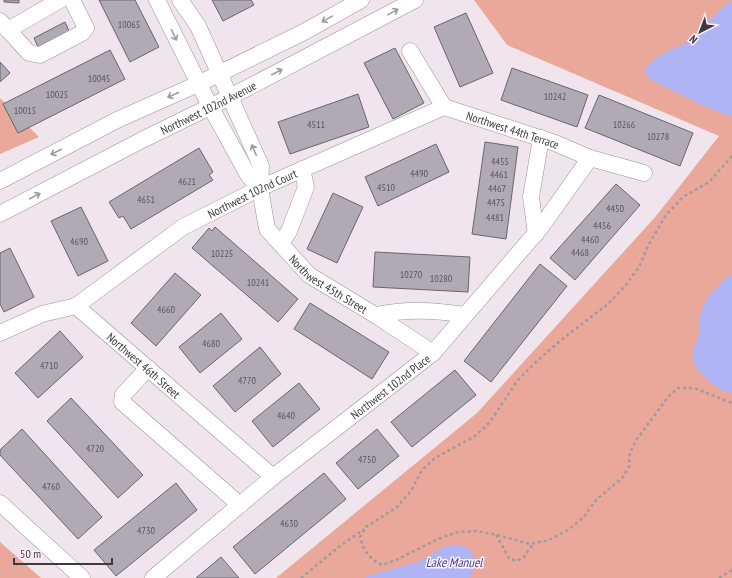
<svg xmlns="http://www.w3.org/2000/svg" width="732" height="578" font-family="'PT Sans Narrow',sans-serif">
	<rect width="100%" height="100%" fill="#f0e5ed"/>
	<g fill="#eaa89b">
		<path d="M474,0H732V578H276L477,413L657,215L719,136L507,45Z"/>
		<path d="M0,98L39,137L0,154Z"/>
		<path d="M0,542L41,578H0Z"/>
	</g>
	<g fill="#afb4f4">
		<path d="M732,0V117L704,106L655,82L647,77L645,71C653,54 671,52 687,42C704,30 715,12 732,0Z"/>
		<path d="M732,274V393L723,391L710,382L697,369L692,358L694,347L699,334L700,315L707,298L728,276Z"/>
		<path d="M447,545C451,545 456,545 461,545C476,548 476,567 470,578H365L371,575L418,562Z"/>
	</g>
	<g fill="#afaab4" stroke="#69656e">
		<path d="M4,0H19V3L4,2Z"/>
		<path d="M99,0H135L159,47L130,62Z"/>
		<path d="M212,0H251L254,5L223,21Z"/>
		<path d="M466,13L493,73L460,87L434,27Z"/>
		<path d="M65,22L69,31L38,47L34,38Z"/>
		<path d="M395,48L424,103L393,119L364,63Z"/>
		<path d="M110,50L125,79L18,133L3,104Z"/>
		<path d="M0,62L10,73L0,82Z"/>
		<path d="M512,68L588,95L577,127L501,100Z"/>
		<path d="M358,94L369,127L290,154L278,122Z"/>
		<path d="M599,95L693,133L680,166L585,128Z"/>
		<path d="M485,142L518,147L506,239L472,234Z"/>
		<path d="M436,144L449,172L378,206L365,177Z"/>
		<path d="M199,148L213,172L209,175L213,180L131,229L123,216L119,218L109,202Z"/>
		<path d="M616,184L640,205L575,280L550,258Z"/>
		<path d="M333,193L363,207L337,263L307,249Z"/>
		<path d="M81,207L108,261L78,276L51,221Z"/>
		<path d="M215,227L298,299L278,322L192,248L209,228L212,231Z"/>
		<path d="M10,248L34,297L4,312L0,304V253Z"/>
		<path d="M375,252L470,257L468,292L373,287Z"/>
		<path d="M540,264L567,286L491,382L464,361Z"/>
		<path d="M175,273L201,295L156,346L131,323Z"/>
		<path d="M310,303L389,352L372,379L294,329Z"/>
		<path d="M221,313L242,339L200,373L179,347Z"/>
		<path d="M60,331L83,357L38,398L15,373Z"/>
		<path d="M260,347L281,374L235,412L213,386Z"/>
		<path d="M455,370L476,395L412,447L391,422Z"/>
		<path d="M299,383L320,409L273,447L252,421Z"/>
		<path d="M71,398L143,475L118,498L47,421Z"/>
		<path d="M22,429L102,517L78,539L0,455V450Z"/>
		<path d="M377,429L399,456L358,489L336,463Z"/>
		<path d="M324,473L346,499L255,574L233,547Z"/>
		<path d="M176,483L197,510L116,576L94,550Z"/>
		<path d="M221,557L239,578H196Z"/>
	</g>
	<g fill="none" stroke-linecap="round" stroke-linejoin="round">
		<g stroke="#9c9299" stroke-width="17">
			<g id="minor">
				<path d="M157,0L210,106L248,175L260,188"/>
				<path id="s1" d="M180,0L198,26L261,166L260,188L267,229L309,275L380,318L433,353"/>
				<path d="M0,21L29,53L40,55L82,33L86,28L72,0"/>
				<path d="M8,30L60,0"/>
				<path id="s2" d="M410,51L444,107L555,143L590,158L644,173"/>
				<path d="M0,181L119,119L198,84L304,32L361,0"/>
				<path id="s3" d="M0,214L142,140L230,97L415,0"/>
				<path d="M536,234L531,197L541,138"/>
				<path d="M281,244L289,231L306,187L302,169"/>
				<path id="s4" d="M76,306L183,227L260,188L444,107"/>
				<path d="M376,315C408,309 434,310 465,315"/>
				<path id="s5" d="M0,333L42,314L76,306L273,477"/>
				<path d="M148,368L123,395L122,402L240,505"/>
				<path d="M0,503L82,578"/>
				<path id="s6" d="M153,578L273,477L433,353L541,227L590,158"/>
			</g>
		</g>
		<g stroke="#a29a9f" stroke-width="2.5" stroke-dasharray="3 3" stroke-linecap="butt">
			<path d="M732,156L709,182L683,197L666,215L649,244L639,267L625,286L608,304L561,340L536,362L517,381L490,422L475,436L435,458L422,470L411,491L397,507L366,527L360,537C364,551 368,558 382,565L396,560L438,539L458,532L476,531L493,534L530,544L549,540L568,530L584,517L596,500L622,478L629,467L630,452L637,439L668,397L678,388H694L732,403"/>
			<path d="M496,535L509,558L516,561L524,557L533,544"/>
			<path d="M301,578L340,546L364,529"/>
			<path d="M719,578L732,570"/>
		</g>
		<use href="#minor" stroke="#fff" stroke-width="16"/>
	</g>
	<defs><path id="oneway-shaft" d="M-6 0H5M1.5-3L5.5 0L1.5 3" fill="none" stroke-width="1.6" stroke-linecap="round" stroke-linejoin="round"/></defs>
	<g stroke="#9e9c9e">
		<use href="#oneway-shaft" transform="translate(393 12) rotate(-29)"/>
		<use href="#oneway-shaft" transform="translate(327 19) rotate(151)"/>
		<use href="#oneway-shaft" transform="translate(174 35) rotate(64)"/>
		<use href="#oneway-shaft" transform="translate(277 72) rotate(-27)"/>
		<use href="#oneway-shaft" transform="translate(173 95) rotate(156)"/>
		<use href="#oneway-shaft" transform="translate(254 150) rotate(-113)"/>
		<use href="#oneway-shaft" transform="translate(56 152) rotate(153)"/>
		<use href="#oneway-shaft" transform="translate(35 196) rotate(-28)"/>
	</g>
	<g text-anchor="middle" dominant-baseline="central" stroke-width="3" stroke-linejoin="round" paint-order="stroke">
		<g font-size="10" fill="#5a565a">
			<text x="129" y="24">10065</text>
			<text x="99" y="78">10045</text>
			<text x="57" y="94">10025</text>
			<text x="555" y="96">10242</text>
			<text x="25" y="110">10015</text>
			<text x="316" y="124">4511</text>
			<text x="624" y="124">10266</text>
			<text x="658" y="136">10278</text>
			<text x="500" y="161">4455</text>
			<text x="419" y="173">4490</text>
			<text x="499" y="174">4461</text>
			<text x="187" y="181">4621</text>
			<text x="386" y="187">4510</text>
			<text x="497" y="188">4467</text>
			<text x="146" y="199">4651</text>
			<text x="496" y="202">4475</text>
			<text x="615" y="208">4450</text>
			<text x="495" y="217">4481</text>
			<text x="602" y="225">4456</text>
			<text x="590" y="239">4460</text>
			<text x="79" y="241">4690</text>
			<text x="580" y="252">4468</text>
			<text x="222" y="253">10225</text>
			<text x="411" y="274">10270</text>
			<text x="441" y="278">10280</text>
			<text x="258" y="282">10241</text>
			<text x="166" y="309">4660</text>
			<text x="211" y="343">4680</text>
			<text x="49" y="365">4710</text>
			<text x="247" y="380">4770</text>
			<text x="286" y="415">4640</text>
			<text x="95" y="448">4720</text>
			<text x="367" y="459">4750</text>
			<text x="51" y="486">4760</text>
			<text x="289" y="523">4630</text>
			<text x="146" y="530">4730</text>
		</g>
		<g font-size="12" fill="#3e3a3c" stroke="#fdf2fa">
			<text stroke="none"><textPath href="#s3" startOffset="234">Northwest 102nd Avenue</textPath></text>
			<text stroke="none"><textPath href="#s2" startOffset="138">Northwest 44th Terrace</textPath></text>
			<text stroke="none"><textPath href="#s4" startOffset="210">Northwest 102nd Court</textPath></text>
			<text stroke="none"><textPath href="#s1" startOffset="332">Northwest 45th Street</textPath></text>
			<text stroke="none"><textPath href="#s5" startOffset="171">Northwest 46th Street</textPath></text>
			<text stroke="none"><textPath href="#s6" startOffset="305">Northwest 102nd Place</textPath></text>
		</g>
		<g font-size="13" font-style="italic" fill="#45448f" stroke="#fdf2fa">
			<text x="454" y="562">Lake Manuel</text>
		</g>
	</g>
	<g transform="translate(700 32) rotate(222)" stroke="#fdf2fa" stroke-width="3" paint-order="stroke">
	<path d="M0-3L7 15L0 10L-7 15Z" fill="#3e3a3c"/>
	<text y="-6" font-size="11" font-weight="bold" text-anchor="middle" fill="#3e3a3c">N</text>
	</g>
	<path d="M14 558v6h98v-6" fill="none" stroke="#3e3a3c" stroke-width="2"/>
	<text x="20" y="558" font-size="12" fill="#3e3a3c" stroke="#fdf2fa" stroke-width="3" paint-order="stroke">50 m</text>
</svg>
